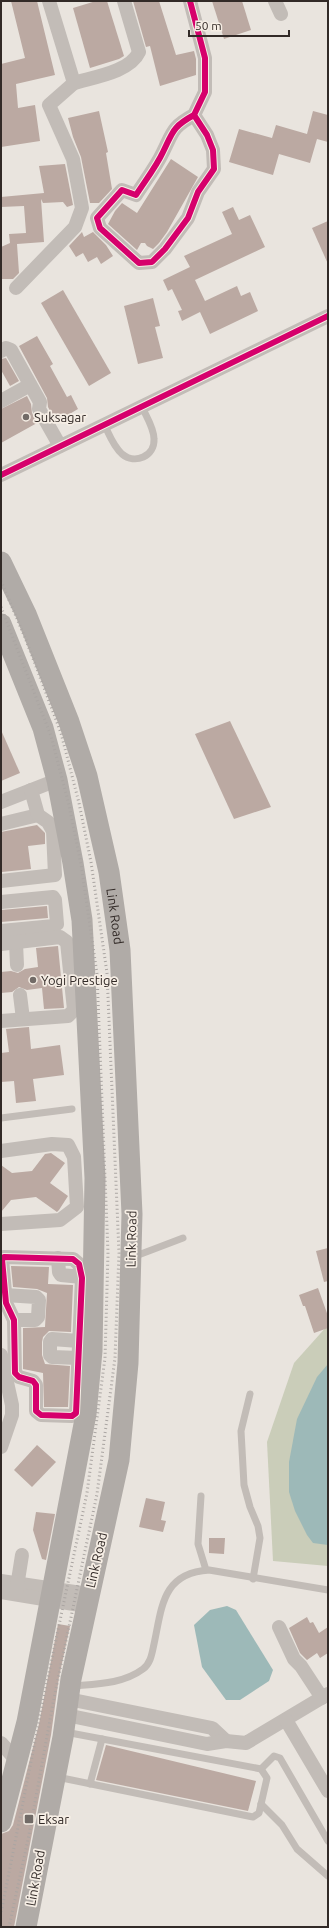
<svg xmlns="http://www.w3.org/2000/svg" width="329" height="1928" font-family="Ubuntu,sans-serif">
	<rect width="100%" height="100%" fill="#e9e4de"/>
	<path fill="#cacdb9" d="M328,1325V1566L273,1561L267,1442L294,1363Z"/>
	<g fill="#9db9b8">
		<path d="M328,1364V1545L313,1543L307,1535L295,1511L289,1492V1462L297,1419L317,1377Z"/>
		<path d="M227,1606L236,1610L273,1670L269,1681L240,1700H226L202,1667L194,1625L210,1610Z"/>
	</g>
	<g fill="#bba9a2">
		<path d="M11,1H37L55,75L16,84L18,108L35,105L40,141L1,147V64L25,58Z"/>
		<path d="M96,1H107L124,56L119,59L90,68L73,8Z"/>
		<path d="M133,1H159L176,55L194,51L196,59V75L160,86L150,46L146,47Z"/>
		<path d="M212,1H242L251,30L224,39Z"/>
		<path d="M99,111L108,152L106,153L112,189L99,203H90L81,157L73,137L68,118Z"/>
		<path d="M313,111L328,115V142L317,139L310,163L279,154L273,175L229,162L239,129L272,138L276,125L307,134Z"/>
		<path d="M171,159L198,177L167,232L159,243L153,249L147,246L145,243H141L137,250L108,224L115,211L122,203L137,213Z"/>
		<path d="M65,164L73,205L67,207L63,202L43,203L41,199L44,242L17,244L19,273L13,279H1V247L10,243L9,234L26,233L24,206L1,207V197L44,193L39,166Z"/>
		<path d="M233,207L239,220L250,215L265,247L195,280L205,301L237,286L241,296L250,292L258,311L210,334L200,312L182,321L178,311L182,310L172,289L168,291L163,280L190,267L184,256L232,234L222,212Z"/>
		<path d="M328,221V264L312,228Z"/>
		<path d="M82,232L84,237L93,232L106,245L113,256L101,264L97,257L88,262L83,253L76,257L69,246Z"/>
		<path d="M63,290L111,373L89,386L41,303Z"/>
		<path d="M153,298L160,326L155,327L163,358L138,364L124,306Z"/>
		<path d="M37,336L53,364L50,366L67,397L71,395L78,409L56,422L48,407L47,398L19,346Z"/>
		<path d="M6,358L19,381L10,386L1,370V359Z"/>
		<path d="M27,396L31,404L32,413L37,423L1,443V409Z"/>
		<path d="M230,721L271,807L234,819L195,734Z"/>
		<path d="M1,730L20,773L1,781Z"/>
		<path d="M37,825L45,833V844L28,846L31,869L2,872L1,832Z"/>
		<path d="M47,906L48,918L1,922V910Z"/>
		<path d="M58,946L64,1008L44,1009L42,988L27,990L19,987L12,992L1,993V972L11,971L18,973L25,969L38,967L36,948Z"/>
		<path d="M29,1027L31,1049L60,1045L64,1075L33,1079L36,1101L16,1103L14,1081L1,1082V1053L9,1052L6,1029Z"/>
		<path d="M51,1153L65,1163L50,1183L68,1196L59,1210L57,1212L36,1197L11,1200L1,1212V1165L12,1173L32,1171L45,1154Z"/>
		<path d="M328,1248V1281L324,1282L316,1251Z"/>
		<path d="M11,1266L49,1267L48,1284L73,1285L71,1332L49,1331L43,1337L42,1342V1355L45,1364L70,1366L68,1407H44L43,1373L23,1369V1328L45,1327L47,1293L37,1289L13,1287Z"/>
		<path d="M318,1288L328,1316V1328L314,1333L305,1306H303L299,1295Z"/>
		<path d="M37,1445L56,1462L32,1487L14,1470Z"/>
		<path d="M146,1498L165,1502L161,1520L166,1521L163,1532L139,1527Z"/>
		<path d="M36,1512L55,1514L46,1560L42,1559L33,1530Z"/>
		<path d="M209,1538H225L224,1554L209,1553Z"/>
		<path d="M307,1617L310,1623L313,1622L319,1633L328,1627V1653L320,1658L317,1653L307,1660L300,1653L289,1628Z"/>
		<path d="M58,1624L70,1626L59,1677L51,1735L14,1927H1V1834L9,1831L13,1825L39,1724Z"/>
		<path d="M106,1745L256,1781L248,1811L96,1780Z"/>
	</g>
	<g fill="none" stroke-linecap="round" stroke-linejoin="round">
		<g stroke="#c2bcb7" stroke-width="7">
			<path d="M104,424C109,434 113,446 122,454C135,465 155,456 154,439C154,428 146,416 142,407"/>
			<path d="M1,1118L72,1109"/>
			<path d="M133,1257L183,1238"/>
			<path d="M250,1394L241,1431L244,1485L250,1507L258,1526L260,1538L253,1579"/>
			<path d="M201,1496L198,1544L206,1570"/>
			<path d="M73,1686C96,1684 123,1684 143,1669C151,1663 152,1653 154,1644C162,1607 162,1573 209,1570L328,1590"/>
			<path d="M261,1769L274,1756L280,1758L328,1841"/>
			<path d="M57,1777L253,1817L259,1813L267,1778L261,1769L65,1732"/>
			<path d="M90,1784L102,1739"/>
			<path d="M261,1804L282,1825L297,1849L328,1876"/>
		</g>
		<g stroke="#c2bcb7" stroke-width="14">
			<path d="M190,1L205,58V92L194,115L207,135L213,150L214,169L198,192L188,218L165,249L152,262L139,263L100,228L97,218L122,190L136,195C145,181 156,167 163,152C173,132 172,127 194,115"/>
			<path d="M275,1L281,14"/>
			<path d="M74,83C94,77 130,72 139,52L124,1"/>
			<path d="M16,288L75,227L82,208L73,159L49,105L74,83L49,1"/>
			<path d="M1,351L6,348L11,350L40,402L39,409L60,446"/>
			<path d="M1,401L30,385"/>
			<path d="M1,475L328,316"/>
			<path d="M1,802L57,780"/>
			<path d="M1,824L38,815"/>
			<path d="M1,881L55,875L53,831L48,822L38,815L31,790"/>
			<path d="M1,902L53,897L55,900L57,924L54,926L1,931"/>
			<path d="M16,943L17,965"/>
			<path d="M1,944L60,937L67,942L74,1010L68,1016L1,1021"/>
			<path d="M20,995L23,1019"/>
			<path d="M1,1151L52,1144L68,1145L74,1157L77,1207L60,1220L1,1224"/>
			<path d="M4,1257L73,1259L79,1264L82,1278L76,1413L72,1416L41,1415L36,1411V1385L33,1381L19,1377L15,1373L14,1320L6,1303L2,1259Z"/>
			<path d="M58,1258L59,1272L61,1275L82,1277"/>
			<path d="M5,1295L36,1297L39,1300L38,1317L35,1320H14"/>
			<path d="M1,1355L12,1405V1415L1,1447"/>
			<path d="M79,1358L52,1357L50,1355V1342L52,1339L79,1341"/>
			<path d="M1,1581L88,1594"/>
			<path d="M1,1592L86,1606"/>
			<path d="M16,1593L22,1555"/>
			<path d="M279,1627L294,1659L301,1666L322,1698"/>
			<path d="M68,1699L212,1728L226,1741"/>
			<path d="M66,1715L207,1744L226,1741L246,1743L328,1694"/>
			<path d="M286,1720L328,1791"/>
			<path d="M1,1743L17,1761"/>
		</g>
		<g stroke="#b0aba7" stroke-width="21">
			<path id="s1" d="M1,562L26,614L69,722L87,776L109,872L120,950L132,1214L128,1363L119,1460L71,1679L63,1737L26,1927"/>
			<path d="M1,624L43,728L57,780L73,863L82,920L95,1178L92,1351L86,1414L27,1722L1,1822"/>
		</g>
		<g stroke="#aaa5a2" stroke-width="3" stroke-dasharray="1 3" stroke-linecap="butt">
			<path d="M1,581L26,640L61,733L79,803L91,862L107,973L119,1253L115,1358L97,1494L54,1698L29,1835L9,1927"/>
			<path d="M1,607L51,736L69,805L81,864L97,974L108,1253L105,1358L87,1493L44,1696L1,1913"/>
		</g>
		<g stroke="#f6eee5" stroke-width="8">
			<g id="cycleway">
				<path d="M190,1L205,58V92L194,115L207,135L213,150L214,169L198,192L188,218L165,249L152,262L139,263L100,228L97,218L122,190L136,195C145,181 156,167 163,152C173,132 172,127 194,115"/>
				<path d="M1,475L328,316"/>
				<path d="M4,1257L73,1259L79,1264L82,1278L76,1413L72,1416L41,1415L36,1411V1385L33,1381L19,1377L15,1373L14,1320L6,1303L2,1259Z"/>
			</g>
		</g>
		<use href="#cycleway" stroke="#d6006c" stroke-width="6"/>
	</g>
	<g fill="#726b67" stroke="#f6eee5" stroke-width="1.5">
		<circle cx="26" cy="417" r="4"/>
		<circle cx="33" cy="980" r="4"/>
		<rect x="24" y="1814" width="10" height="10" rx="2"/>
	</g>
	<g text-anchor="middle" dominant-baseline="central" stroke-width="3.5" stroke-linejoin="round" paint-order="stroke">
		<g font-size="13" fill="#322a27" stroke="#f6eee5" text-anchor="start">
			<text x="34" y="417">Suksagar</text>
			<text x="41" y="980">Yogi Prestige</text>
			<text x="38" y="1819">Eksar</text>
		</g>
		<g font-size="13" fill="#322a27" stroke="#f6eee5">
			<text stroke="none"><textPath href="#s1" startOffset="374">Link Road</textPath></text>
			<text transform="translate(131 1239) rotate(-89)">Link Road</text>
			<text transform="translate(96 1560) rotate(-77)">Link Road</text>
			<text transform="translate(35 1878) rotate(-80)">Link Road</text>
		</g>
	</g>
	<rect width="329" height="1928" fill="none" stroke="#322a27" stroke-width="4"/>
	<path d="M189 30v6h100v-6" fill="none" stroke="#322a27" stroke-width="2"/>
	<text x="195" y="30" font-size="12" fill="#322a27" stroke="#f6eee5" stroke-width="3" paint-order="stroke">50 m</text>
</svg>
